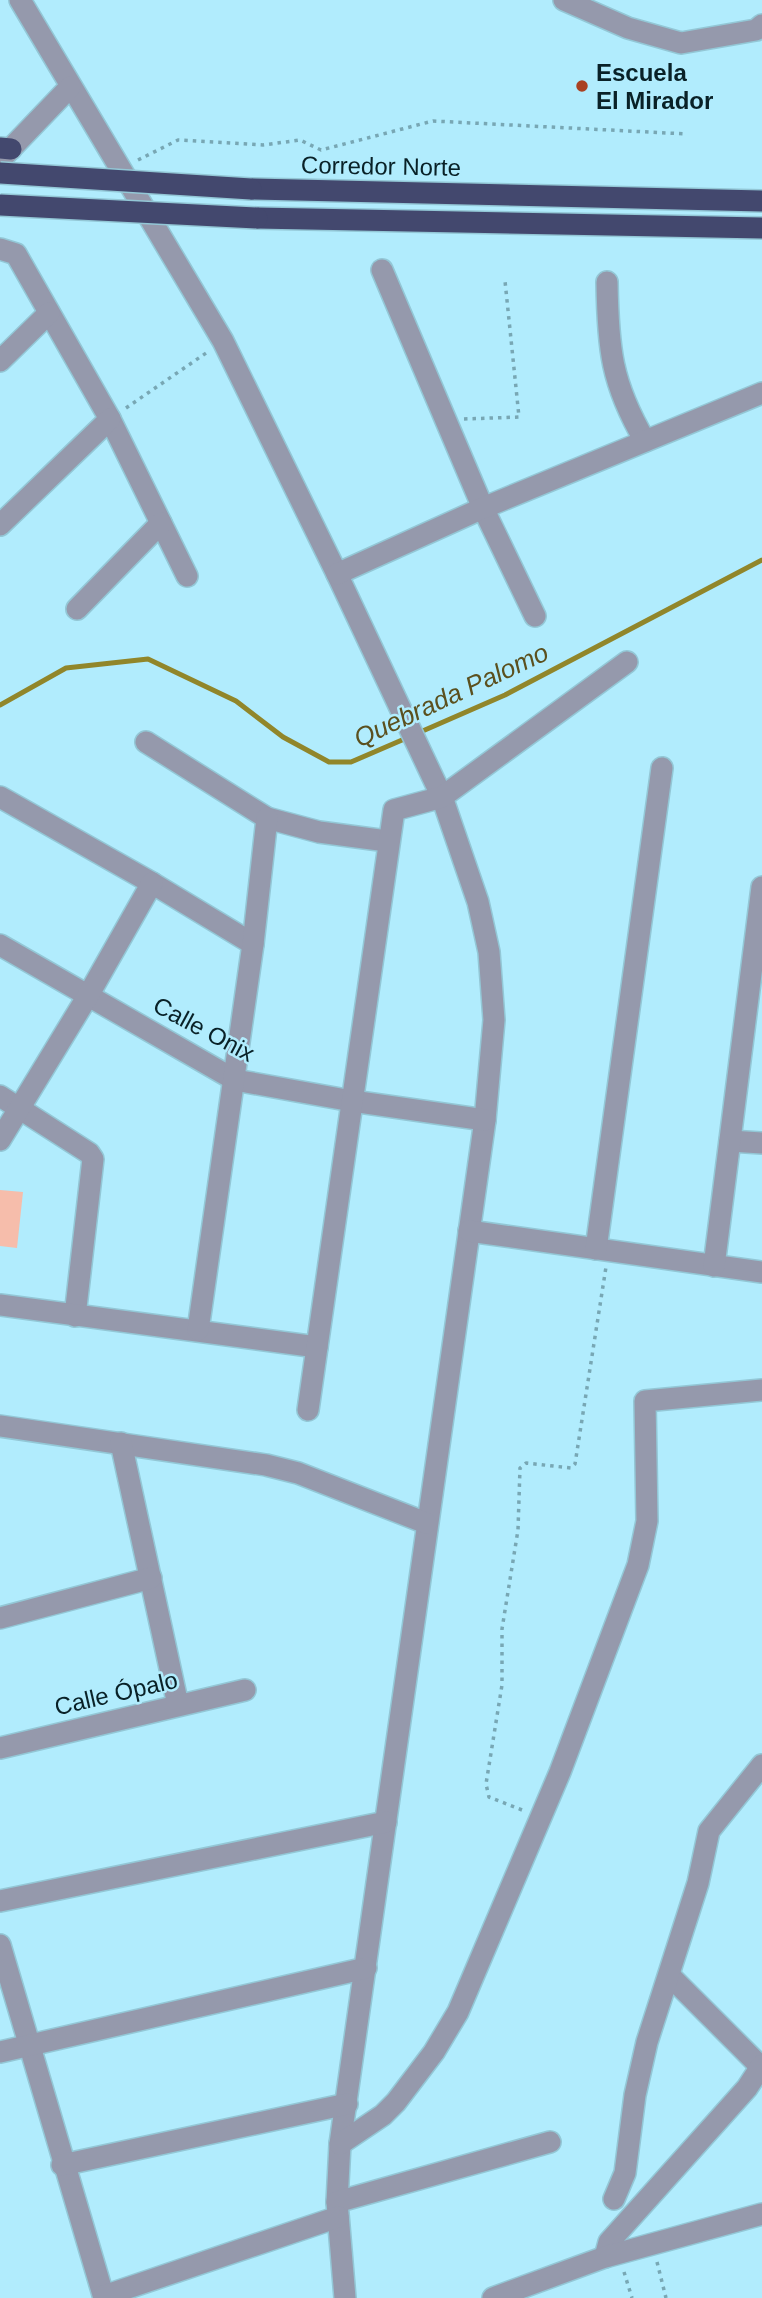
<svg xmlns="http://www.w3.org/2000/svg" width="762" height="2298" font-family="Arial,sans-serif">
	<rect width="100%" height="100%" fill="#b1ecfd"/>
	<path fill="#f6bdab" d="M0,1190L23,1192L17,1248L0,1246Z"/>
	<g fill="none" stroke-linecap="round" stroke-linejoin="round">
		<g stroke="#91862a" stroke-width="5">
			<path d="M0,705L66,668L148,659L236,701L283,737L329,762H351L409,737"/>
			<path d="M418,733L505,695L762,560"/>
		</g>
		<g stroke="#93c7d6" stroke-width="24">
			<g id="minor">
				<path d="M20,0L223,341L337,574L442,797L478,902L489,952L494,1020L485,1120L340,2144L337,2202L345,2298"/>
				<path d="M564,0L628,28L681,43L756,30L762,25"/>
				<path d="M0,160L70,87"/>
				<path d="M0,249L16,254L110,419L187,576"/>
				<path d="M382,270L483,508L535,616"/>
				<path d="M607,282C608,348 611,383 645,441"/>
				<path d="M0,361L49,313"/>
				<path d="M0,525L110,419"/>
				<path d="M337,574L483,508L762,393"/>
				<path d="M77,609L161,523"/>
				<path d="M146,742L267,818L319,832L387,841"/>
				<path d="M0,797L152,883L253,944"/>
				<path d="M0,945L235,1080L352,1101L485,1120"/>
				<path d="M0,1096L89,1153L93,1159L75,1316"/>
				<path d="M0,1140L89,994L152,883"/>
				<path d="M730,1141L762,1143"/>
				<path d="M469,1231L762,1272"/>
				<path d="M596,1249L662,768"/>
				<path d="M714,1266L762,887"/>
				<path d="M0,1305L317,1347"/>
				<path d="M198,1330L253,944L267,818"/>
				<path d="M308,1410L394,810L442,797L627,662"/>
				<path d="M0,1426L266,1465L298,1473L426,1523"/>
				<path d="M121,1443L178,1705"/>
				<path d="M0,1618L151,1578"/>
				<path d="M0,1748L245,1690"/>
				<path d="M0,1901L386,1822"/>
				<path d="M0,1945L104,2298"/>
				<path d="M669,1975L761,2067"/>
				<path d="M0,2052L366,1968"/>
				<path d="M340,2144L383,2115L396,2102L434,2052L458,2012L560,1772L638,1565L647,1521L645,1401L762,1390"/>
				<path d="M62,2165L347,2104"/>
				<path d="M614,2199L625,2173L635,2095L647,2042L698,1883L709,1831L762,1765"/>
				<path d="M337,2202L550,2142"/>
				<path d="M605,2257L609,2242L747,2088L762,2065"/>
				<path d="M104,2296L338,2217"/>
				<path d="M493,2298L605,2257L762,2214"/>
			</g>
		</g>
		<g stroke="#93c7d6" stroke-width="24">
			<g id="highway">
				<path d="M0,148L11,149"/>
				<path d="M251,189L762,201"/>
				<path d="M257,218L762,228"/>
			</g>
		</g>
		<g stroke="#78a7b4" stroke-width="3.5" stroke-dasharray="3.5 5" stroke-linecap="butt">
			<path d="M138,160L178,140L263,145L300,140L321,150L433,121L687,134"/>
			<path d="M126,408L209,351"/>
			<path d="M464,419L519,417L505,281"/>
			<path d="M522,1810L489,1797L486,1784L502,1685V1629L518,1530L520,1468L526,1463L571,1468L575,1464L606,1267"/>
			<path d="M657,2262L666,2298"/>
			<path d="M624,2272L632,2298"/>
		</g>
		<use href="#minor" stroke="#9599ac" stroke-width="21"/>
		<use href="#highway" stroke="#43486e" stroke-width="21"/>
		<g stroke="#93c7d6" stroke-width="24" stroke-linecap="butt">
			<g id="highway-bridge">
				<path d="M0,173L251,189"/>
				<path d="M0,205L257,218"/>
			</g>
		</g>
		<use href="#highway-bridge" stroke="#43486e" stroke-width="21"/>
	</g>
	<circle fill="#a94121" stroke="#b1ecfd" stroke-width="2.5" cx="582" cy="86" r="7"/>
	<g text-anchor="middle" dominant-baseline="central" stroke-width="5" stroke-linejoin="round" paint-order="stroke">
		<g font-size="24" font-weight="bold" fill="#092127" stroke="#b1ecfd" text-anchor="start">
			<text x="596" y="72">Escuela<tspan x="596" dy="28">El Mirador</tspan></text>
		</g>
		<g font-size="24" fill="#092127" stroke="#b1ecfd">
			<text transform="translate(381 166) rotate(1)">Corredor Norte</text>
			<text transform="translate(204 1029) rotate(28)">Calle Onix</text>
			<text transform="translate(116 1693) rotate(-13)">Calle Ópalo</text>
		</g>
		<g font-size="26" font-style="italic" fill="#5b501e" stroke="#b1ecfd">
			<text transform="translate(451 695) rotate(-25)">Quebrada Palomo</text>
		</g>
	</g>
</svg>
